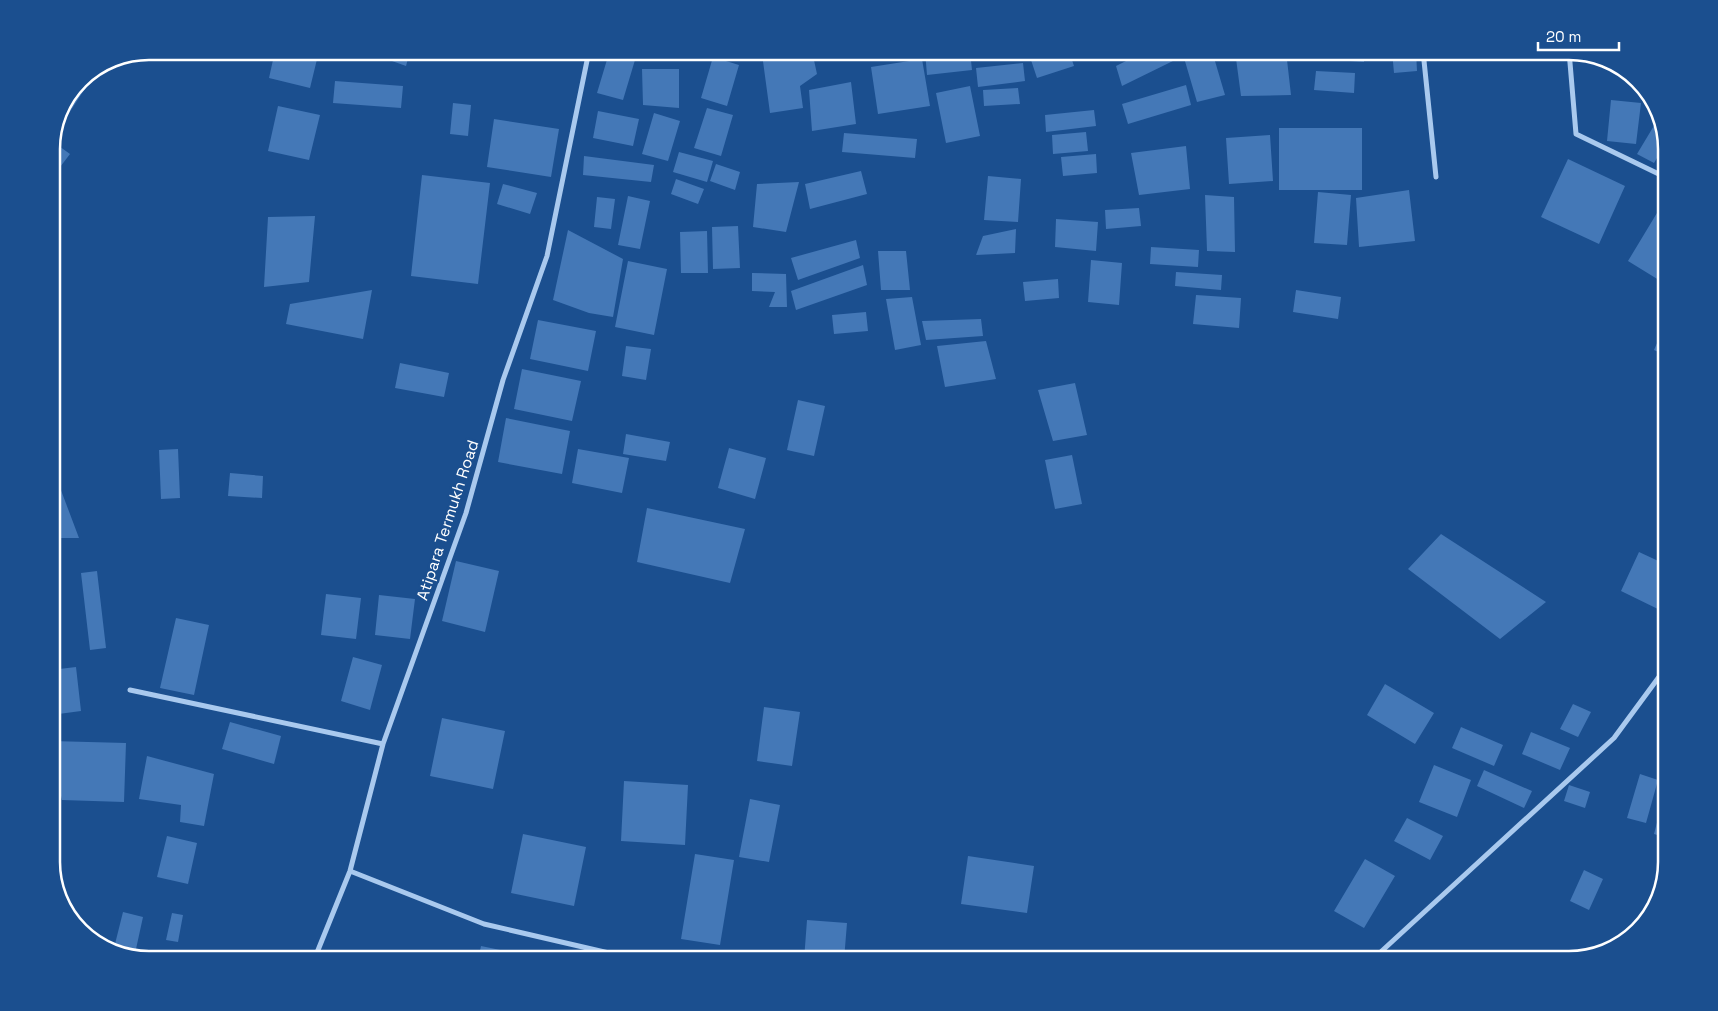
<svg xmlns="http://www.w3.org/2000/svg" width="1718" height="1011" font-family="'Space Grotesk',sans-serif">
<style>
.building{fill:#4478b7}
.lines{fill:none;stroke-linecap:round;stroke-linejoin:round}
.street{stroke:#a9c9ee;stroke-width:5}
.labels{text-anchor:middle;stroke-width:5;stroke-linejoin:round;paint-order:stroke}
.street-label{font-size:16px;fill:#fff;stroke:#1b4f8f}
.rim{fill:none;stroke:#fff;stroke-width:2.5}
</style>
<rect width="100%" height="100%" fill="#1b4f8f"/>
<path class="building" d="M275,51H319L310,88L269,78Z
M364,51H410L406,66Z
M787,51H812L817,74L800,86L803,108L770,113L762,54Z
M925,51H970L972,70L927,75Z
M1028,51H1069L1074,66L1037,78Z
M1146,51H1173L1175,60L1122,86L1116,66Z
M1182,51H1212L1225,95L1197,102Z
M1235,51H1286L1291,95L1241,96Z
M1351,51H1365L1364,62L1350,61Z
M1392,51H1416L1417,71L1394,73Z
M1526,51H1541V54Z
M609,53L635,60L623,100L597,93Z
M713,57L739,65L727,106L701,98Z
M922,59L930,106L878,114L871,67Z
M1023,63L1025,81L978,87L976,68Z
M99,67L60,127L56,125L61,106L80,80Z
M642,69H679V108L643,105Z
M1316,71L1355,73L1354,93L1314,90Z
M335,81L403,86L401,108L333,103Z
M851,82L856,124L812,131L809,90Z
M1186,85L1191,105L1128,124L1122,104Z
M970,86L980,136L946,143L936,93Z
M1018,88L1020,104L984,106L983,90Z
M1611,100L1641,103L1636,144L1607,141Z
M453,103L471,105L468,136L450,134Z
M278,106L320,115L309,160L268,151Z
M707,108L733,115L721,156L694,148Z
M1094,110L1096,126L1046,132L1045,115Z
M598,111L639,119L633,146L593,138Z
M654,113L680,121L668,161L642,154Z
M494,119L559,129L551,177L487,167Z
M1658,119L1666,143L1654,163L1637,154Z
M1279,128H1362V190H1279Z
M1086,132L1088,151L1053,154L1052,135Z
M844,133L917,139L915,158L842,152Z
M1270,135L1273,181L1229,184L1226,138Z
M52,141L70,154L51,179V143Z
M1186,146L1190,189L1139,195L1131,153Z
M679,152L713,161L707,182L673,172Z
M1096,154L1097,173L1063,176L1061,157Z
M584,156L654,165L651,182L583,175Z
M1568,159L1625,186L1599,244L1541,217Z
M716,164L740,172L735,190L710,181Z
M861,171L867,194L810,209L805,184Z
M422,175L490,183L478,284L411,276Z
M988,176L1021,179L1018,222L984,220Z
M676,179L704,189L698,204L671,194Z
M799,182L786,232L753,227L757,184Z
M503,184L537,193L530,214L497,204Z
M1409,190L1415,241L1359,247L1356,198Z
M1318,192L1351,195L1347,245L1314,243Z
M1205,195L1234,197L1235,252L1207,251Z
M628,196L650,201L640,249L618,245Z
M597,197L615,199L611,229L594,227Z
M1663,203L1667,205V285L1628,261Z
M1139,208L1141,226L1106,229L1105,210Z
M315,216L309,282L264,287L268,217Z
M1056,219L1098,222L1096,251L1055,247Z
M738,226L740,268L713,269L712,227Z
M1016,229L1015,253L976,255L983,236Z
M568,230L623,259L613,317L589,313L553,300Z
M707,231L708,273H681L680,232Z
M856,240L860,258L798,280L791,258Z
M1151,247L1199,250L1198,267L1150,264Z
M878,251H906L910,290H881Z
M1091,260L1122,263L1119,305L1088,302Z
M628,261L667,269L654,335L615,327Z
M863,265L867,285L796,310L791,291Z
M1176,272L1222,275L1221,290L1175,286Z
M752,273L786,274L787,307H769L775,292L752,291Z
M1058,279L1059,298L1025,301L1023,282Z
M372,290L363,339L286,324L290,304Z
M1296,290L1341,297L1338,319L1293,312Z
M1196,295L1241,298L1239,328L1193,324Z
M912,297L921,345L895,350L886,299Z
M866,312L868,331L834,334L832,315Z
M981,319L983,336L926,340L922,321Z
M538,320L596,331L588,371L530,359Z
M1667,320V356L1654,350Z
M986,341L996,379L945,387L937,346Z
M626,346L651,349L646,380L622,376Z
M400,363L449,373L444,397L395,388Z
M522,369L581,381L572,421L514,409Z
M1075,383L1087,435L1053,441L1038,390Z
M798,400L825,406L814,456L787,450Z
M506,418L570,431L562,474L498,462Z
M626,434L670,442L666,461L623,454Z
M729,448L766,458L755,499L718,488Z
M178,449L180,498L161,499L159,450Z
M578,449L629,458L622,493L572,483Z
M1072,455L1082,504L1055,509L1045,460Z
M51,469H53L79,538H51Z
M230,473L263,476L262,498L228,496Z
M647,508L745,529L730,583L637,562Z
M1441,534L1546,602L1500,639L1408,569Z
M1639,552L1667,565V607L1664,612L1621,591Z
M456,561L499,571L485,632L442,621Z
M97,571L106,648L90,650L81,573Z
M326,594L361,598L356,639L321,635Z
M379,595L415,599L410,639L375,635Z
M176,618L209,625L194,695L160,688Z
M353,657L382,665L370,710L341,701Z
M76,667L81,711L51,715V670Z
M1385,684L1434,713L1415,744L1367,715Z
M1573,704L1591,712L1578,737L1560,729Z
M764,707L800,712L792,766L757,761Z
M442,718L505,731L493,789L430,776Z
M230,722L281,736L274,764L222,749Z
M1461,727L1503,745L1494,766L1452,748Z
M1531,732L1570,748L1560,770L1522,754Z
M51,741L126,743L124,802L62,800L51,755Z
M147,756L214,774L204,826L180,822L181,805L139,799Z
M1434,765L1471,780L1457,817L1419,802Z
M1484,770L1532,791L1524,808L1477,786Z
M1640,774L1658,780L1646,823L1627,818Z
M624,781L688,785L685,845L621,841Z
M1569,785L1590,792L1585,808L1564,801Z
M750,799L780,805L769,862L739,857Z
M1661,807L1667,809V838L1654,834Z
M1407,818L1443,836L1430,860L1394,841Z
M523,834L586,847L574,906L511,893Z
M167,836L197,843L188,884L157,877Z
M695,854L734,860L720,945L681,939Z
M968,856L1034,866L1027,913L961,904Z
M1365,859L1395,876L1364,928L1334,911Z
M1584,870L1603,879L1589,910L1570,901Z
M123,912L143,917L136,949L115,944Z
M172,913L183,915L178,942L166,940Z
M807,920L847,923L844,960H804Z
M481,946L544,959V960H478Z"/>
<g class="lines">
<path class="street" d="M238,51L254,57
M1423,51L1436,177
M1569,51L1576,134L1667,178
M130,690L383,744
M350,871L484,924L639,960
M314,960L350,871L383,744L466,513L503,380L547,256L589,51
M1372,960L1614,738L1667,666"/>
</g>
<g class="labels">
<g class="street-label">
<text transform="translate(447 520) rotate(-72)" y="6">Atipara Termukh Road</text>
</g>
</g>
<path d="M0 0H1718V1011H0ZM149 60H1569A89 89 0 0 1 1658 149V862A89 89 0 0 1 1569 951H149A89 89 0 0 1 60 862V149A89 89 0 0 1 149 60Z" fill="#1b4f8f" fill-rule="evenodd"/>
<path class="rim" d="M149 60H1569A89 89 0 0 1 1658 149V862A89 89 0 0 1 1569 951H149A89 89 0 0 1 60 862V149A89 89 0 0 1 149 60Z"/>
<path d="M1538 42v8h81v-8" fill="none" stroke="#ffffff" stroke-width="2.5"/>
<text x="1546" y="42" font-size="15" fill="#ffffff" stroke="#1b4f8f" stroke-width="4" paint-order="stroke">20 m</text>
</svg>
